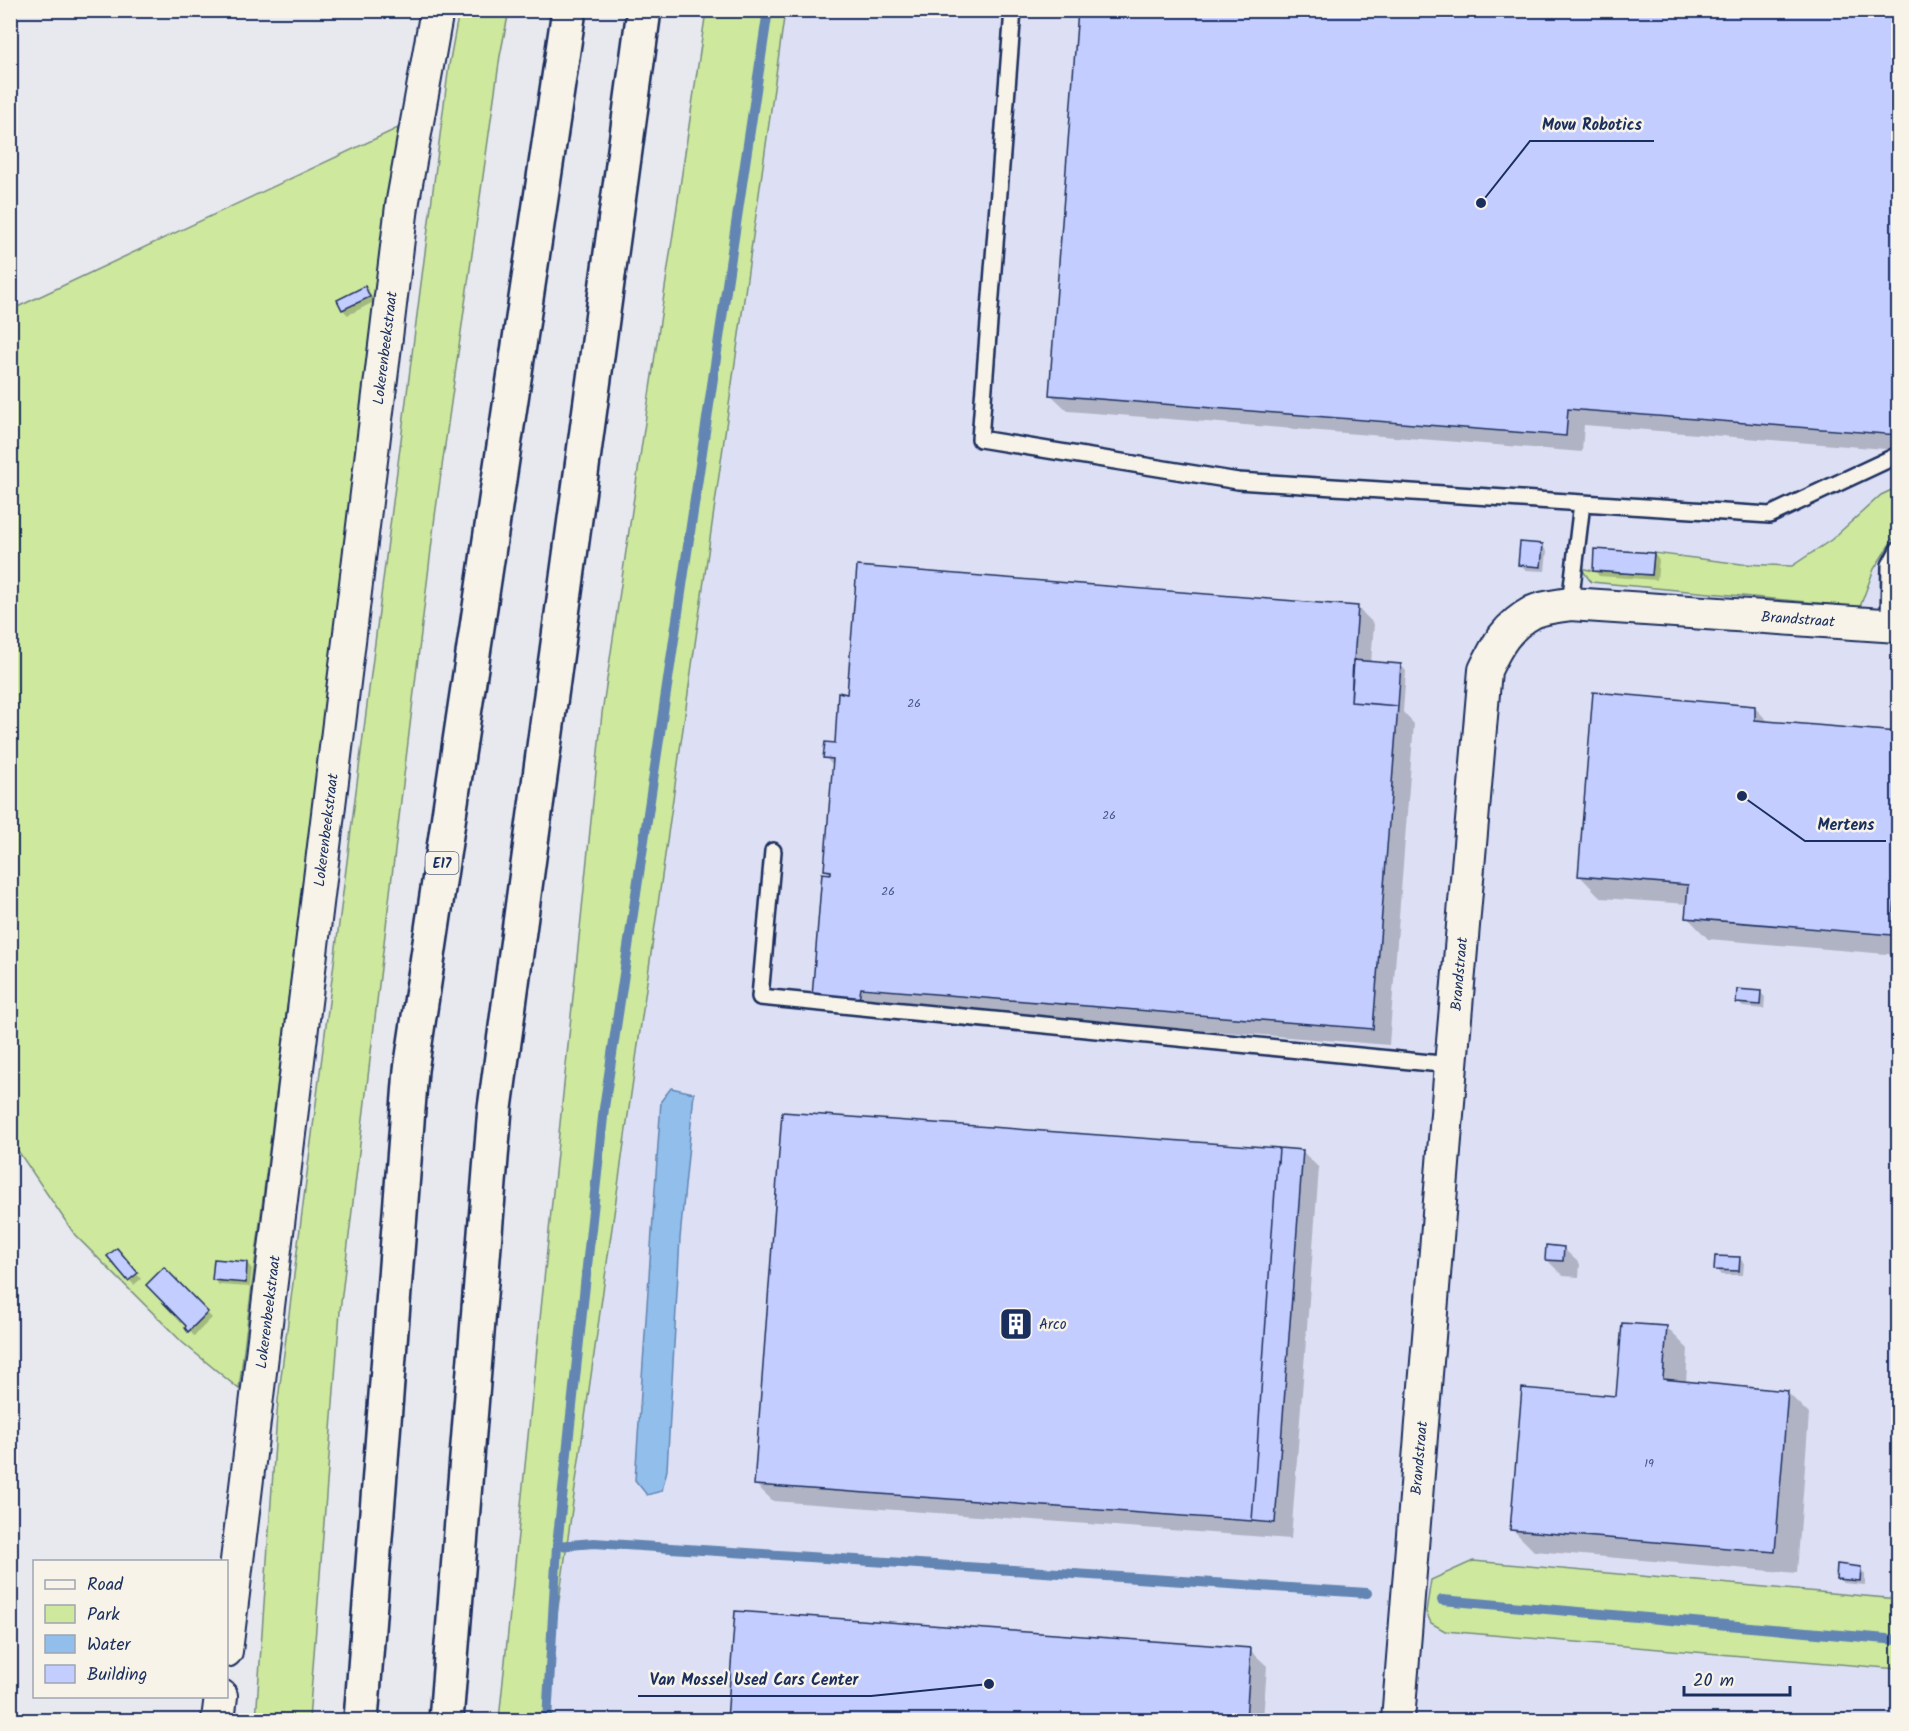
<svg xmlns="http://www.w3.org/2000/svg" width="1909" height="1731" font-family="Kalam,sans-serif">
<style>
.built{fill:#dde0f4}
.green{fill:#cee89e;stroke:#748c7e;stroke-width:1.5}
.water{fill:#92beeb;stroke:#6285b3;stroke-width:1.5}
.shadow{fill:#0003}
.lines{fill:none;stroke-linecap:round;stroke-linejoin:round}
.stream{stroke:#6285b3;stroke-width:10}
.building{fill:#c4cdff;stroke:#1b2f5e;stroke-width:1.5}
.lane-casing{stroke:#1b2f5e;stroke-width:20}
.street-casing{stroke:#1b2f5e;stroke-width:36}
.highway-casing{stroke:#1b2f5e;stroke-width:38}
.lane{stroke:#f7f3e8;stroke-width:15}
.street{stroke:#f7f3e8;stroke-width:32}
.highway{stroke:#f7f3e8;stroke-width:33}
.labels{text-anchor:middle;stroke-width:5;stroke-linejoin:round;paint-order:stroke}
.number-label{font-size:12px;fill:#455686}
.shield{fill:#f7f3e8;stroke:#5d6a87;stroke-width:1.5}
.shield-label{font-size:14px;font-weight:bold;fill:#1b2f5e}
.street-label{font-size:15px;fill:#1b2f5e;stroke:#f7f3e8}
.poi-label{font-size:15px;fill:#1b2f5e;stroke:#f7f3e8;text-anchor:start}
.leader{fill:none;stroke:#1b2f5e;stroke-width:2}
.callout-dot{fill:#1b2f5e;stroke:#f7f3e8;stroke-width:2}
.callout-label{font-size:16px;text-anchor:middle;font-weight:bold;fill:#1b2f5e;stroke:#f7f3e8;stroke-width:5;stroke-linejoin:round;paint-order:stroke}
</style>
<rect width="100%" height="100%" fill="#e8e8ef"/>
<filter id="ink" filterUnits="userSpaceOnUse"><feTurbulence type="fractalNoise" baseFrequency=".0167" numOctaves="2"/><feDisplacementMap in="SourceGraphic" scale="12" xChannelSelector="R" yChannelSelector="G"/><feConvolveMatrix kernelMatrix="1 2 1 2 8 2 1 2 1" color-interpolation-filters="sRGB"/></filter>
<g filter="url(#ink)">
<path class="built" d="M785,11H1898V1720H545L546,1692Z"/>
<path class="green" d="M459,11H509L500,56L435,516L340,1311L309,1720H256L278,1400L449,65Z
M706,11H785L546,1692L545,1720H499L602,713Z
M398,128L239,1389L183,1343L75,1235L16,1148L11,1136V310Z
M1898,487V531L1874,569L1860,607L1591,582L1581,568L1593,571L1652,575L1654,553L1742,564L1792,566L1831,540L1881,495Z
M1473,1561L1898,1599V1669L1445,1631L1431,1623L1426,1612L1431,1580Z"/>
<path class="water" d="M671,1088L694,1093L680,1238L667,1470L662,1491L647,1495L635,1480L661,1101Z"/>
<path class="shadow" d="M1080,10H1898V450L1584,425L1582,452L1068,411L1051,395Z
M365,288L370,293L374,302L348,315L343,310L339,300Z
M1542,546L1547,551L1545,571L1525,570L1519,564Z
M1654,554L1659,560L1657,580L1599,576L1594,570Z
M1357,607L1374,624L1371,663L1401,665L1406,671L1403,712L1414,724L1389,1045L877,1004L876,1016L830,1013L814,996L832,876L826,870L834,767L825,757L836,744L849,695Z
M1755,708L1769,722L1898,733V955L1708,939L1687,917L1688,904L1601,898L1580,876Z
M1760,992L1765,997L1764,1009L1743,1007L1738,1002Z
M1302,1151L1319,1168L1291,1539L773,1501L756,1485Z
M1563,1248L1580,1264L1579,1277L1563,1276L1546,1259Z
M122,1254L141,1279L134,1285L129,1280Z
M1739,1258L1744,1263L1743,1275H1721L1716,1269Z
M247,1263L252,1269L250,1287L219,1285L214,1280Z
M164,1269L212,1318L194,1336L187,1328Z
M1666,1327L1688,1349L1686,1383L1787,1392L1809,1414L1797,1573L1534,1551L1512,1529L1618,1398Z
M1860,1569L1865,1574V1585L1843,1583L1838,1578Z
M736,1613L1250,1650L1267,1666L1263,1720H728Z"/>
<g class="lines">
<path class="stream" d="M768,10L604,1108L557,1546L594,1543L1367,1593
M1442,1600L1898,1640
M547,1720L557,1546"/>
</g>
<path class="building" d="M1078,10H1898V435L1568,409L1566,436L1049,395Z
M365,286L370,297L342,310L337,300Z
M1520,542L1543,544L1541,567L1518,565Z
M1594,549L1654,553L1652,575L1593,571Z
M857,566L1358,606L1351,702L1398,706L1373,1029L861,988L859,1000L812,997L822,873L831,874V871L824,870L833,759L823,758L825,742L835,743L838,692L847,694Z
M1353,660L1401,664L1398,706L1351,702Z
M1593,692L1755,706V720L1898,732V859L1892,935L1685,918L1688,885L1578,876Z
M1737,989L1761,991L1760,1005L1736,1003Z
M782,1112L1279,1148L1278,1162L1277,1161L1252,1521L754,1485Z
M1279,1148L1303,1150L1275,1523L1252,1521L1277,1161L1278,1162Z
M1546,1245L1564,1247L1563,1261L1545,1260Z
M117,1248L138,1273L128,1281L107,1256Z
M1715,1256L1740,1257L1739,1271L1714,1270Z
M214,1259L247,1262L246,1283L212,1280Z
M164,1267L208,1312L188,1332L185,1328L186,1326L146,1285Z
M1622,1323L1667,1326L1663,1379L1788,1391L1775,1552L1510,1530L1522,1388L1616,1396Z
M1837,1564L1861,1567L1860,1581L1836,1579Z
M735,1611L1251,1648L1246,1720H727Z"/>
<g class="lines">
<g class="lane-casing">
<path id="lane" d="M1013,10L980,439L1238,481L1770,515L1898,455
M1570,604L1582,503
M1889,625L1890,565L1898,550
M773,851L760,997L1451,1065"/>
</g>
<g class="street-casing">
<path id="street" d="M226,1651L402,206L437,10
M218,1720L221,1696
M1398,1720L1451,1065L1485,670C1497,645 1507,626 1533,612C1544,607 1559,606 1570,604L1898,626"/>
</g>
<g class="highway-casing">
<path id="highway" d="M361,1720L411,1070L569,10
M446,1720L495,1108L644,10"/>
</g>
<use href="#lane" class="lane"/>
<use href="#street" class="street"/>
<use href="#highway" class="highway"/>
</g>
</g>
<defs>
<g id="building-square" transform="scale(1.725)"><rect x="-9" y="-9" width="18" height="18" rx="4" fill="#1b2f5e" stroke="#f7f3e8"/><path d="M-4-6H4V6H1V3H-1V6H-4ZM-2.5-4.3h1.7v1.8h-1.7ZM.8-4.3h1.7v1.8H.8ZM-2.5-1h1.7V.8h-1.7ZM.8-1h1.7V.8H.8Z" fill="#fff"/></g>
</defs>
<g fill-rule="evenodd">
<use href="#building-square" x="1016" y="1324"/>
</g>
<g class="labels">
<g class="number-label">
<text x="914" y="707">26</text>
<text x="1109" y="819">26</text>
<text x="888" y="895">26</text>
<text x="1649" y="1467">19</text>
</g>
<rect class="shield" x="425.5" y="852" width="33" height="22" rx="4.5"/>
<g class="shield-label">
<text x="442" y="868">E17</text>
</g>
<g class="street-label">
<text transform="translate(385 348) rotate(-83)" y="5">Lokerenbeekstraat</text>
<text transform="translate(1798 619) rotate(4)" y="5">Brandstraat</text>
<text transform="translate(326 830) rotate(-83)" y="5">Lokerenbeekstraat</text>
<text transform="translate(1459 974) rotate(-85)" y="5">Brandstraat</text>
<text transform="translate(268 1312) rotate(-83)" y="5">Lokerenbeekstraat</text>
<text transform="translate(1419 1458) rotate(-85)" y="5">Brandstraat</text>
</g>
<g class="poi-label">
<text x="1039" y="1329">Arco</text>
</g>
</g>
<path class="leader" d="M1481 203L1530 141H1654M1742 796L1805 841H1886M989 1684L871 1696H638"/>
<g class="callout-dot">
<circle cx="1481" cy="203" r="6"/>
<circle cx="1742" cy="796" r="6"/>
<circle cx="989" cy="1684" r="6"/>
</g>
<g class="callout-label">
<text x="1592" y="130">Movu Robotics</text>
<text x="1846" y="830">Mertens</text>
<text x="754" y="1685">Van Mossel Used Cars Center</text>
</g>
<rect width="1909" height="1731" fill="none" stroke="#f7f3e8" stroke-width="36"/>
<rect x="18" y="18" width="1873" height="1695" fill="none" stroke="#1b2f5e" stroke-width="2" filter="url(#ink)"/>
<rect x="33" y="1560" width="195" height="138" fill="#f7f3e8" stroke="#9fa5b1" stroke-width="1.5"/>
<rect x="45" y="1580" width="30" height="9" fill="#f7f3e8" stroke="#9fa5b1" stroke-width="1.5"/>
<text x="87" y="1590" font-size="18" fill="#1b2f5e">Road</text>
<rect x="45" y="1605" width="30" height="18" fill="#cee89e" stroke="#9fa5b1" stroke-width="1.5"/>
<text x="87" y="1620" font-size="18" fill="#1b2f5e">Park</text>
<rect x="45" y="1635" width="30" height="18" fill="#92beeb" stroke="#9fa5b1" stroke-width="1.5"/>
<text x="87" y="1650" font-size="18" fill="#1b2f5e">Water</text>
<rect x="45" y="1665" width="30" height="18" fill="#c4cdff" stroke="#9fa5b1" stroke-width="1.5"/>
<text x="87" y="1680" font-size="18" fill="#1b2f5e">Building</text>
<path d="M1684 1686v9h106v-9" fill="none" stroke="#1b2f5e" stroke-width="3"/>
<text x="1693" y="1686" font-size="18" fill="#1b2f5e" stroke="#f7f3e8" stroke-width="4.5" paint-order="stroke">20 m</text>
</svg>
